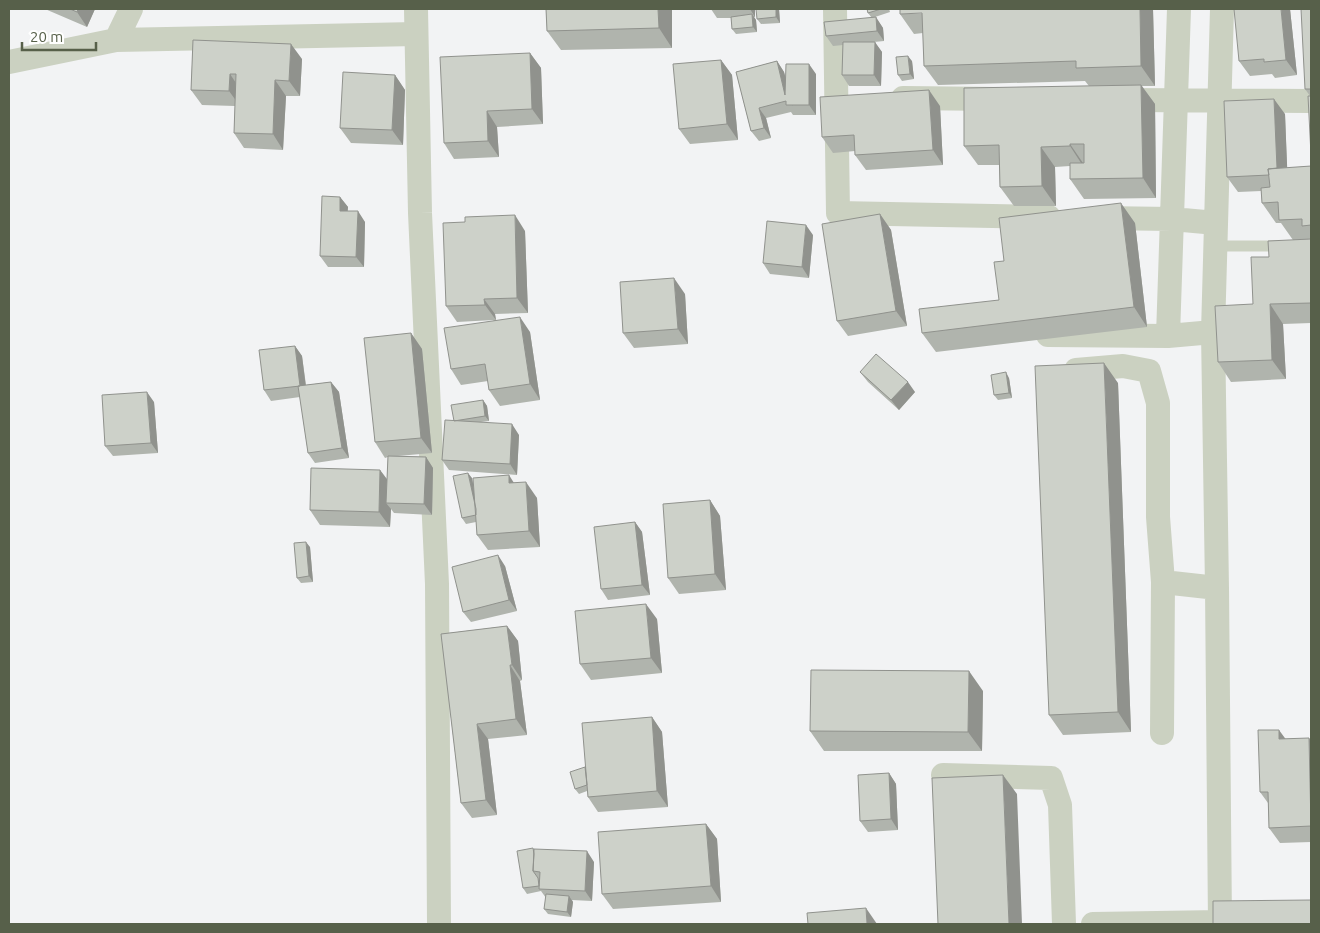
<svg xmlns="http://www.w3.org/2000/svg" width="1320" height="933" font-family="Ubuntu,sans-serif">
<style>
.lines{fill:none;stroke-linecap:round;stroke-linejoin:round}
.lane{stroke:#cbd1c1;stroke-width:11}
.street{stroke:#cbd1c1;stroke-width:24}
.wall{fill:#b0b4ad}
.shaded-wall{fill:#90928d}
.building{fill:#cdd1c9;stroke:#90928d}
</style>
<rect width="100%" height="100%" fill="#f2f3f4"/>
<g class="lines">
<path class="lane" d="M1216,246H1311"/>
<path class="street" d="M416,9L420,213L437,584L439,924
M835,9L838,213L1049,217
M116,40L131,9
M9,62L116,40L416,34
M903,98L997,99
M1120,100L1311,101
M1100,218L1172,219L1216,223
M1048,335L1168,336L1213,332
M1168,336L1179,9
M1076,370L1123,366L1149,371L1158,403V517L1163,582L1217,588
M1162,733L1163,582
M943,775L1051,778L1060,805L1064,924
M1093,924L1220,922
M1220,924L1217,588L1213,332L1222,9"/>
</g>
<path class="wall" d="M45,9H95L87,27Z
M546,9H672V48L561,50L547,31Z
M711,9H755V17H754L756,20L757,32L736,34L732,29L731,18H717Z
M779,9L780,23L761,24L757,19Z
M867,9H889L890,12L875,17L883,28L884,41L874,42L882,52L881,86H849L842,75L843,45L833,46L826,36L872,18L868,13Z
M1153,9L1155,86H1142L1155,104L1156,198L1084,199L1070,179V166L1055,167L1056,206H1014L1000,187L999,165H978L964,146L1089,86L1085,81L938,85L924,66L923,33L914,34L900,14Z
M1290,9L1297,75L1275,78L1272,74L1250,76L1239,61Z
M1311,9V155L1310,96L1305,89Z
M193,40L302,59L300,96H286L283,150L244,148L234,133L235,106L202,105L191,90Z
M530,53L541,68L543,124L497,127L499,157L454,159L444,143Z
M721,60L732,75L738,140L690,144L679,129Z
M777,61L784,72L786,79L816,74V115H793L791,112L766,118L771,138L759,141L751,131L736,72Z
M912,61L914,79L902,81L898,75Z
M395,75L405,90L403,145L351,143L340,128Z
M940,106L943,165L866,170L855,155V151L833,153L822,137Z
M1285,114L1287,168L1311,166V323L1283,324L1286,379L1231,382L1218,362L1253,304L1269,257L1293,240L1281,223H1276L1262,203L1261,191L1238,192L1227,177Z
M340,197L348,207L347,211L365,222L364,267H328L320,256Z
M880,214L891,230L907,326L848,336L837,321Z
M1135,223L1147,327L936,352L922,333L999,300L1004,261Z
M525,231L528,313L495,314L496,320L530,332L540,400L500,406L489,390L488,381L461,385L451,369L494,320L457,322L446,306Z
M813,235L809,278L770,274L763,263Z
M685,294L688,344L634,348L623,333Z
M411,333L422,349L432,453L398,456L426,457L433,468L432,515L394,513L391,509L390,527L320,525L310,510L380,470L387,479L388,457L385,458L375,442Z
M295,346L302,356L306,385L331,382L339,392L349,458L315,463L308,453L300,397L271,401L264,390Z
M860,372L915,392L899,410L868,382Z
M1009,378L1012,398L998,400L994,395Z
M1118,383L1131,732L1063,735L1049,715Z
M483,400L487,406L489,421L481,422L519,435L517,475L449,470L442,460L454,421Z
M154,402L158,453L113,456L105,446Z
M472,478L474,490L514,483L537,498L540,547L488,550L477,535L476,522L466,524L462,518Z
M710,500L720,516L726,590L679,594L668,578Z
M635,522L642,532L650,595L608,600L601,589Z
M310,547L313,582L301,583L297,578Z
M505,566L517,611L471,622L463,612Z
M657,619L662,673L591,680L580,664Z
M507,626L518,641L522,680L520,681L527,735L488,739L497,815L472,818L461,803L441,634Z
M983,691L982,751H824L810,731Z
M652,717L662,732L668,807L598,812L588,797L587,791L579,794L575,789L585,767Z
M1285,739L1311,741V842L1280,843L1269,828L1268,803L1260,792Z
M889,773L896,784L898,830L868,832L860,821Z
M706,824L717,839L721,902L613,909L602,894Z
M533,848L534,850L594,862L592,901L572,900L573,902L571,917L548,914L544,909L546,898L541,891L527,894L523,888Z"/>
<path class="shaded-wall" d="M78,9H95L87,27L77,12Z
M658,9H672V48L659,28Z
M750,9H755V17Z
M776,9H779L780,23L776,17Z
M1140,9H1153L1155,86L1141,66Z
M1281,9H1290L1297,75L1286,60Z
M752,14L756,20L757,32L753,27Z
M876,17L883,28L884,41L877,31Z
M875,42L882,52L881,86L874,75Z
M291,44L302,59L300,96L289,81Z
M530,53L541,68L543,124L532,109Z
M908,56L912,61L914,79L910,74Z
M721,60L732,75L738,140L727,124Z
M777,61L784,72L793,106L785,95Z
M809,64L816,74V115L809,105Z
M230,74L240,89V106L229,91Z
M395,75L405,90L403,145L392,130Z
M275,80L286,96L283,150L273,134Z
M1141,85L1155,104L1156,198L1143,178Z
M929,90L940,106L943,165L933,150Z
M1274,99L1285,114L1288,188L1277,173Z
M759,108L766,118L771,138L764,128Z
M487,111L497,127L499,157L488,141Z
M1070,144L1083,163V166L1070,146Z
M1041,147L1055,167L1056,206L1042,186Z
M340,197L348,207L347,222L340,211Z
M1121,203L1135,223L1147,327L1134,307Z
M358,211L365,222L364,267L356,257Z
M880,214L891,230L907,326L896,311Z
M515,215L525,231L528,313L517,298Z
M806,225L813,235L809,278L802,267Z
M674,278L685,294L688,344L678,329Z
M484,299L495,314L496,320L485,305Z
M1270,304L1283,324L1286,379L1272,360Z
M520,317L530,332L540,400L530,384Z
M411,333L422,349L432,453L421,438Z
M295,346L302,356L307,396L300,386Z
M1104,363L1118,383L1131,732L1118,712Z
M1006,372L1009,378L1012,398L1009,393Z
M331,382L339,392L349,458L342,448Z
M908,382L915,392L899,410L891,400Z
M147,392L154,402L158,453L151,443Z
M483,400L487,406L489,421L485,416Z
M512,424L519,435L517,475L510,464Z
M426,457L433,468L432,515L424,504Z
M380,470L391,485L386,503L391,509L390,527L379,512Z
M468,473L472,478L480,521L477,515Z
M509,475L519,491L509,483Z
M526,482L537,498L540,547L529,531Z
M710,500L720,516L726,590L715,574Z
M635,522L642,532L650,595L642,585Z
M306,542L310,547L313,582L309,576Z
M498,555L505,566L517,611L509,600Z
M646,604L657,619L662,673L651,658Z
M507,626L518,641L522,680L512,665Z
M510,665L520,681L527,735L516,719Z
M969,671L983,691L982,751L968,732Z
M652,717L662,732L668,807L657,791Z
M477,724L488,739L497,815L486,800Z
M1279,730L1290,745L1279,739Z
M1309,738L1311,741V811Z
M889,773L896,784L898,830L891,819Z
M1003,775L1017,794L1022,924H1009Z
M706,824L717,839L721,902L711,886Z
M587,851L594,862L592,901L585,891Z
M569,896L573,902L571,917L567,912Z
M866,908L877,924H867Z"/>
<path class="building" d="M70,9H78L77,12Z
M546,9H658L659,28L547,31Z
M756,9H776V17L757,19Z
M867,9H881L868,13Z
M900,9H1140L1141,66L1076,68V61L924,66L922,13L900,14Z
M1234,9H1281L1286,60L1264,62V59L1239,61Z
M1301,9H1311V89H1305Z
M752,14L753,27L732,29L731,17Z
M876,17L877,31L826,36L824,22Z
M193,40L291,44L289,81L275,80L273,134L234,133L236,74H230L229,91L191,90Z
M843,42H875L874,75H842Z
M530,53L532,109L487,111L488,141L444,143L440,57Z
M908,56L910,74L898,75L896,57Z
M721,60L727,124L679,129L673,64Z
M777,61L785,95L786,64H809V105H786V101L759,108L764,128L751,131L736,72Z
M343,72L395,75L392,130L340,128Z
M1141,85L1143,178L1070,179V163H1084V144H1070V146L1041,147L1042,186L1000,187L999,145L964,146V88Z
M929,90L933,150L855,155L854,135L822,137L820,97Z
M1308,96H1311V155Z
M1274,99L1277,168L1268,169L1269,175L1227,177L1224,101Z
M1311,166V225L1302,226V219L1279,220L1278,202L1262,203L1261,188L1270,187L1268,169Z
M322,196L340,197V211H358L356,257L320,256Z
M1121,203L1134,307L922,333L919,309L999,300L994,262L1004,261L999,218Z
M880,214L896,311L837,321L822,224Z
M515,215L517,298L484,299L485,305L446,306L443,223L465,222V217Z
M767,221L806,225L802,267L763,263Z
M1311,239V303L1270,304L1272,360L1218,362L1215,306L1253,304L1251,257H1269L1268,241Z
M674,278L678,329L623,333L620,282Z
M520,317L530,384L489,390L485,364L451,369L444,328Z
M411,333L421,438L375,442L364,338Z
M295,346L300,386L264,390L259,350Z
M876,354L908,382L891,400L860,372Z
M1104,363L1118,712L1049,715L1035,366Z
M1006,372L1009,393L994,395L991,375Z
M331,382L342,448L308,453L298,386Z
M147,392L151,443L105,446L102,395Z
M483,400L485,416L454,421L451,405Z
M445,420L512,424L510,464L442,460Z
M388,456L426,457L424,504L386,503Z
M311,468L380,470L379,512L310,510Z
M468,473L476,509V515L462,518L453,476Z
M509,475V483L526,482L529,531L477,535L473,478Z
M710,500L715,574L668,578L663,504Z
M635,522L642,585L601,589L594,527Z
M306,542L309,576L297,578L294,543Z
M498,555L509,600L463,612L452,567Z
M646,604L651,658L580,664L575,611Z
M507,626L512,665H510L516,719L477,724L486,800L461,803L441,634Z
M811,670L969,671L968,732L810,731Z
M652,717L657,791L588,797L582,723Z
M1258,730H1279V739L1309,738L1311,826L1269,828L1268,792H1260Z
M585,767L587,785L575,789L570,772Z
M889,773L891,819L860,821L858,775Z
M1003,775L1009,924H938L932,778Z
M706,824L711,886L602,894L598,832Z
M533,848L534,854L533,871L538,878L539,886L523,888L517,851Z
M534,849L587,851L585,891L539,889L540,872L533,871Z
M546,894L569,896L567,912L544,909Z
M1311,900V924H1213V901Z
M866,908L867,924H808L807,913Z"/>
<rect width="1320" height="933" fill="none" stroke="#57604a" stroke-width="20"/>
<path d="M22 42v8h74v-8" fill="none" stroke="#57604a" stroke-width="2.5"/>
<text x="30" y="42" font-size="15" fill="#57604a" stroke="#ffffff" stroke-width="4" paint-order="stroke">20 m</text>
</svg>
